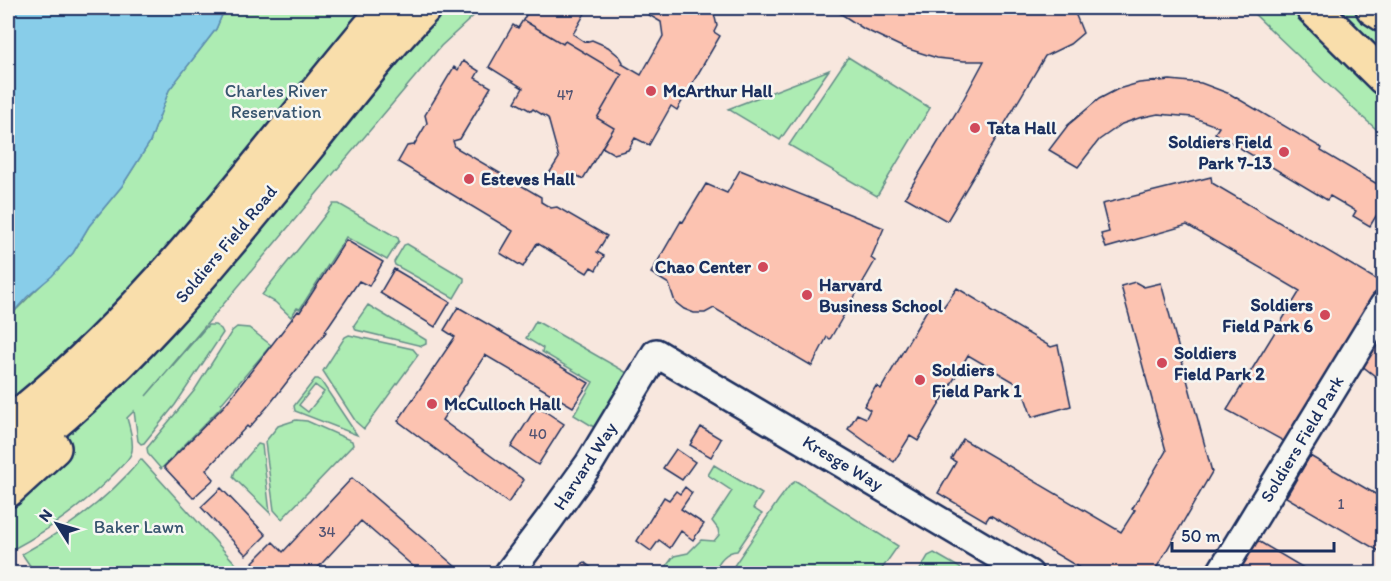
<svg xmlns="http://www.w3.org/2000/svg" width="1391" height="581" font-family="Itim,sans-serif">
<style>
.built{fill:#f8e7de}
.green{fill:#adecb3;stroke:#648e88;stroke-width:1.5;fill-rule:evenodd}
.water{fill:#88cde9;stroke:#5c8eb1;stroke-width:1.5}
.building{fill:#fcc3b1;stroke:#1b2f5e;stroke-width:1.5}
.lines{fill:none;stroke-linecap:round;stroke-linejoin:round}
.minor-casing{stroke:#1b2f5e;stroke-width:32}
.highway-casing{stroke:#1b2f5e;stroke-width:38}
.minor{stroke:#f6f6f2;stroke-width:27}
.highway{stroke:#f9deab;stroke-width:33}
.poi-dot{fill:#d1495b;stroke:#f6f6f2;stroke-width:2}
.labels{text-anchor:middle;stroke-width:5;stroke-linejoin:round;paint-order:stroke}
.number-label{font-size:15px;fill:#535473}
.park-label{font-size:18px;fill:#38556f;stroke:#f6f6f2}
.poi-label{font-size:18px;font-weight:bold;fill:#1b2f5e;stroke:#f6f6f2;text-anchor:start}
.street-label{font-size:18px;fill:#1b2f5e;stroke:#f6f6f2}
</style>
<rect width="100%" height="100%" fill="#f6f6f2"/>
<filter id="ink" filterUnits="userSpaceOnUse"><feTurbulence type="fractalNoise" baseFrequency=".0167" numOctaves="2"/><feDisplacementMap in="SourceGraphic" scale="12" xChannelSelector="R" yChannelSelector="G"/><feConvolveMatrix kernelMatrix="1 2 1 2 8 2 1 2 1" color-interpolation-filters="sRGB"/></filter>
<g filter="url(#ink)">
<path class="built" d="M482,8H1248L1359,114L1383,135V573L8,574V523L441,46Z"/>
<path class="green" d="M225,8H482L441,46L146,396L208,325H215L221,329L223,333L175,405L144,443L141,444L138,441L134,411L127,418C130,428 135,445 131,454C128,461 120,467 116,472C84,505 48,531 8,552V318L73,253L89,226L122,186L150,142L169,90L216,29Z
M1248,8H1383V135L1359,114Z
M848,57L930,108L877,196L789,145Z
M829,70L780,140L728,109Z
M333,204H339L398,238L399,241L387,260L346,237L300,309L297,308L291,317L275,302L262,295C285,263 311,236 333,204Z
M407,244L464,278V281L454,298L395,265L394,262L404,245Z
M368,305L426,340V344L422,346L356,330L354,325Z
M536,321L629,374L597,429L574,415L593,382L542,352L543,348L526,338Z
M237,327L249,328L271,345L221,404L222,406L161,469L148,454L147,448L194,391L232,331Z
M349,335L413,349L418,355L364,429L356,422L323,371L345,337Z
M315,379H318L321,381L357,435L295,411L294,406ZM315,385L324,392L308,412L299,405Z
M296,420L307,421L352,441L353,445L282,519L274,510L265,442L278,426Z
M258,444L262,445L270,513L233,477L235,471Z
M141,459L244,573H35L22,554C66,530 109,498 141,459Z
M714,465L762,494L753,508L762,514L737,551C724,552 718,562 714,573H661L674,556L688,553L701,540L714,541L719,535L718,529L712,521L732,491L708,475Z
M796,481L898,546L879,573H729L778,501L790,485Z
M934,553L969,573H918L928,556Z"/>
<path class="water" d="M8,8H225L216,29L169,90L150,142L122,186L89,226L73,253L52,276L27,297L8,318Z"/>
<path class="building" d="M530,8H588L573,34L585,42L592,40L608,47L620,57L623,62L622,64L641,75L663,36L661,22L637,8H710L713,9L717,26L714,32L720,36L677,110L671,106L649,145L635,138L628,150L614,154L602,147L614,128L597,118L622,75L565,41L563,44L523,20Z
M832,8H951L975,11H1010L1026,8H1073L1083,33L1070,44L1045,56L947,221L905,197L957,111L984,61H964L937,58L902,47L864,29Z
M523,20L563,44L565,41L622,75L597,118L614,128L583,179L574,174L568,183L550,172L559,158L548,118L533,109L531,111L515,102L523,88L489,67L513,25L518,28Z
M463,61L479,71L475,78L491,87L460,139L453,141L455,147L541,197V202L551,208L557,207L607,236L597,252L604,256L596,270L591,267L587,273L537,243L523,267L500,253L513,231L398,162L407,146L414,145L427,123L425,115L454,67L458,70Z
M1170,80L1201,83L1230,94L1322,148L1321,151L1384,188V203L1370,226L1353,216L1356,211L1330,196L1327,200L1215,133L1219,127L1192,117L1158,114L1139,118L1122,124L1099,140L1078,167L1049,150L1068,125L1099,99L1118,89L1139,83Z
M740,170L884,228L871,258L875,261L830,339L827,337L812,366L714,308L705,313H694L684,309L675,302L669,284L651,273L681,221L683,222L706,184L727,193Z
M1211,177L1212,183L1384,284L1289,444L1227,410L1300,291L1187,225L1106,248L1101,234L1109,232L1102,204Z
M346,240L383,262L369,286L359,281L325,331L326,332L269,405L249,428L247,426L206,470L214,479L193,498L164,467L224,406L298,311L300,312Z
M394,269L450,302L435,327L380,293Z
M1135,282L1144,287L1161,283L1212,472L1153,574H1090L990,515L986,521L938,493L956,462L951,459L963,439L1121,532L1135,510L1132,509L1166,451L1121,286Z
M957,288L987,306L990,311L1051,347L1058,345L1071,406L1032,417L1021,386L968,355L918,441L910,436L894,462L848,429L857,414L866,418L870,410L864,406L876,386L881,389L931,303L942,309Z
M458,307L589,383L573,407L485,355L442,420L524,480L508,503L398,421L455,337L444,330Z
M1384,328V383L1361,365Z
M537,406L564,424L538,465L511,447Z
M701,427L721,439L711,457L690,445Z
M676,449L695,462L682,480L663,468Z
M1310,456L1384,499V554L1286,497Z
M352,478L456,567L450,574H422L361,521L312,574H264L253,562L273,542L283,552Z
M685,487L692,493L681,509L704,524L693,540L681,531L670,548L659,540L651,551L637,541L664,497L669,500L676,491L680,494Z
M221,488L266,535L246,555L201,507Z
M1253,538L1314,574H1231Z
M584,562L599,574H574Z"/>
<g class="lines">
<g class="minor-casing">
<path id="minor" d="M508,574L548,521L589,464L656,353L1029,574
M1220,574L1384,305"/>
</g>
<g class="highway-casing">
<path id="highway" d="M1313,8L1384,78
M1373,8L1384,15
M8,424C157,309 265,150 386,8
M8,460C129,371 222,251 316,136C351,92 385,48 424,8
M8,490L54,448"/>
</g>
<use href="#minor" class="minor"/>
<use href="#highway" class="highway"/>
</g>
</g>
<g class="poi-dot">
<circle cx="651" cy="91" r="6"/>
<circle cx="975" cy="128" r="6"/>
<circle cx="1284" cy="152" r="6"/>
<circle cx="469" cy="179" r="6"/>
<circle cx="763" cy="267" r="6"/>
<circle cx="807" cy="295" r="6"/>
<circle cx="1325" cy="315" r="6"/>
<circle cx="1162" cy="363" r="6"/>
<circle cx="920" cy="380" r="6"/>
<circle cx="432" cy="404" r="6"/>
</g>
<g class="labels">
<g class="number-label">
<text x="565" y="100">47</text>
<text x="538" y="439">40</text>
<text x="1341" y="509">1</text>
<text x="327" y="537">34</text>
</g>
<g class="park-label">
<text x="276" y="97">Charles River<tspan x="276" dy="21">Reservation</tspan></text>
<text x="139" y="533">Baker Lawn</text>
</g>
<g class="poi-label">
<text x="663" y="97">McArthur Hall</text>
<text x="987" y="134">Tata Hall</text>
<text x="1272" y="148" text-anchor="end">Soldiers Field<tspan x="1272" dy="21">Park 7-13</tspan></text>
<text x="481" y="185">Esteves Hall</text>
<text x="751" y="273" text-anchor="end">Chao Center</text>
<text x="819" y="291">Harvard<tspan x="819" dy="21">Business School</tspan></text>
<text x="1313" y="311" text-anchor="end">Soldiers<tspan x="1313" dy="21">Field Park 6</tspan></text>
<text x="1174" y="359">Soldiers<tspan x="1174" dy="21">Field Park 2</tspan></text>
<text x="932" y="376">Soldiers<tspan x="932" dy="21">Field Park 1</tspan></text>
<text x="444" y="410">McCulloch Hall</text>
</g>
<g class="street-label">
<text transform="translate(226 244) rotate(-50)" y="6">Soldiers Field Road</text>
<text transform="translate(1302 439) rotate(-59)" y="6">Soldiers Field Park</text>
<text transform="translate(843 463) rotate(31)" y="6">Kresge Way</text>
<text transform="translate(585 466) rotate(-57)" y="6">Harvard Way</text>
</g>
</g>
<rect width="1391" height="581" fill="none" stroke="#f6f6f2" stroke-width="30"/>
<rect x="15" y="15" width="1361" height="551" fill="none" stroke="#1b2f5e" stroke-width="2" filter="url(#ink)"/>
<g transform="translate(57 524) rotate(307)" stroke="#f6f6f2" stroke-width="4.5" paint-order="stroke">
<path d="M0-4.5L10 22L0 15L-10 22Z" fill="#1b2f5e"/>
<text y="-9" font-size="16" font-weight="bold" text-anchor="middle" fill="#1b2f5e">N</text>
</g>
<path d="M1172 542v9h162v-9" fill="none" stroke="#1b2f5e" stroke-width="3"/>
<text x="1181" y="542" font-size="18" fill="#1b2f5e" stroke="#f6f6f2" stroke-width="4.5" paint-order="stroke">50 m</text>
</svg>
